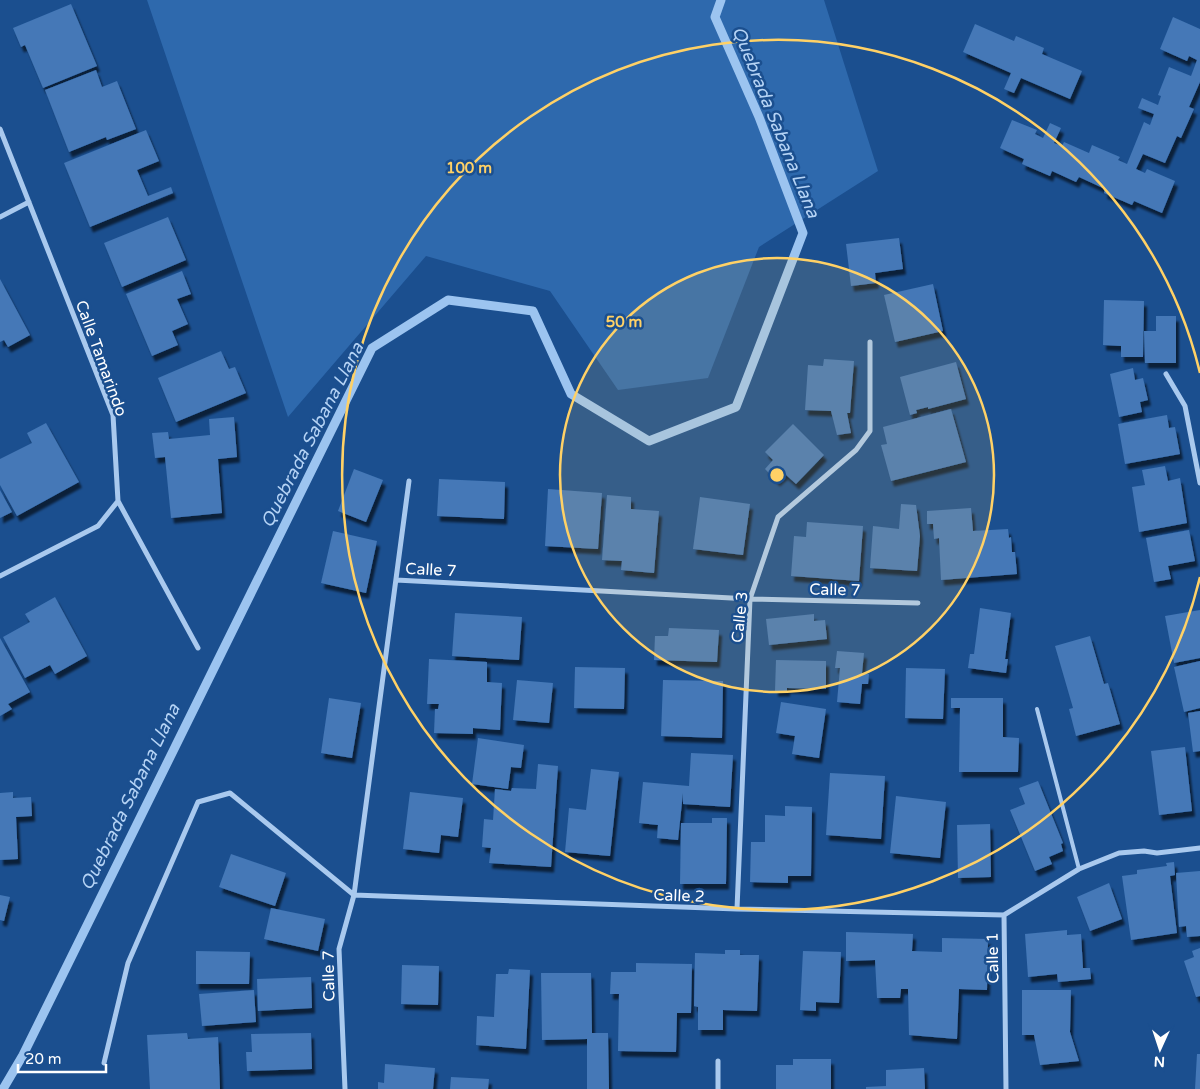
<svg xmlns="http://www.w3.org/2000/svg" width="1200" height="1089" font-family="'Varela Round',sans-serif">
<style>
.green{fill:#2e69ad}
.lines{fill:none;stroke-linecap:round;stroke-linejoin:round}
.stream{stroke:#9cc4f0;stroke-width:9}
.building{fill:#4478b7;filter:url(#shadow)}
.service{stroke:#a9c9ee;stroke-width:4}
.minor{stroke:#a9c9ee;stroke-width:5}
.ring{fill:none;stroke:#ffd166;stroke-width:2.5}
.labels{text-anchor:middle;stroke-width:5;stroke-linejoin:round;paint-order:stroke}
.street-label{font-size:16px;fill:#fff;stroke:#1b4f8f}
.water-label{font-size:18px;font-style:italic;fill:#b5d3f5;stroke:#1b4f8f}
.centre{fill:#ffd166;stroke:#1b4f8f;stroke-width:2.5}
.ring-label{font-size:15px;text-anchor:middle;font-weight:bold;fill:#ffd166;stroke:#1b4f8f;stroke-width:5;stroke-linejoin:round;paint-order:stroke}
</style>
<defs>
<filter id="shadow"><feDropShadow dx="3" dy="5.5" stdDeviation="1" flood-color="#0009"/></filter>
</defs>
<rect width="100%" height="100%" fill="#1b4f8f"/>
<path class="green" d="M147,0H824L878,171L759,247L708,378L618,390L550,291L426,256L288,417Z"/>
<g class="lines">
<path class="stream" d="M3,1089L23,1055L372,348L448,300L533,311L571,394L649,441L736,407L803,233L759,117L715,17L721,0"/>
</g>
<path class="building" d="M71,4L97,66L43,88L25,45L21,47L13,28Z
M1173,17L1200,29V82L1189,107L1194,109L1181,138L1177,136L1165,163L1143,154L1136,169L1145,173L1147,169L1175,181L1162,213L1134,201L1132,205L1104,193L1105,189L1079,177L1076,182L1052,171L1050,176L1022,164L1024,159L1000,148L1012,120L1037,130L1035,134L1043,138L1050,123L1061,128L1054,143L1062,146L1064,142L1089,153L1092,145L1120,157L1118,160L1127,164L1144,122L1150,125L1154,114L1138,108L1142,98L1158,105L1161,96L1158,95L1169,67L1191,76L1197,60L1189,56L1187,61L1160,49Z
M975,24L1014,41L1016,36L1044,48L1042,54L1082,71L1070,99L1021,78L1014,93L1004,89L1011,73L963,52Z
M96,70L102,87L117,81L136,129L107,140L106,137L69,152L45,90Z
M146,130L159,161L137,170L148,196L171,187L173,193L90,227L64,163Z
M168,217L186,260L122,287L104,243Z
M899,238L903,269L875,273L876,283L851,286L846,244Z
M182,271L191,294L177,299L188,324L172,331L178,345L152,356L126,294Z
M0,279L30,335L8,347L4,340L0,342Z
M933,284L943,331L895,342L884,295Z
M1104,300L1144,301L1143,357H1121V346L1103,345Z
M1156,316H1176V363H1145L1144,331H1156Z
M221,351L229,369L235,367L246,393L176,422L158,378Z
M824,359L854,361L850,413H847L851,433L837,435L831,411L805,410L808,365L823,366Z
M956,362L966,399L928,409V407L916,410L917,413L910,415L900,377Z
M1133,368L1135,380L1143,378L1148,400L1140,402L1142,412L1119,417L1110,374Z
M951,409L966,462L891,481L881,445L887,444L883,427Z
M1167,415L1169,428L1175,427L1180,454L1125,464L1118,424Z
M234,417L237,457L218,459L222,513L171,518L165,457L155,458L152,433L168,432L169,439L210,435L209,419Z
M46,423L79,482L17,516L0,485V459L32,443L27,433Z
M793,424L824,455L796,484L785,474L777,481L765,469L773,460L765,452Z
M1165,466L1168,481L1180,478L1187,523L1139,532L1132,487L1145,485L1142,470Z
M354,469L383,480L366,522L338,511Z
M439,479L505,482L504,519L437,516Z
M548,489L602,493L598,549L545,546Z
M0,490L12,512L0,518Z
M607,495L631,497V509L659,511L654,573L621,570L622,561L602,560Z
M700,497L750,504L743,555L693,549Z
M901,504L916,505L920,536L917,571L870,568L873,526L899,529Z
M971,508L973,531L1008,529L1009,538L1011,537L1012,552H1015L1017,574L941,580L939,538L934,539L933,524H927V511Z
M807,522L863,526L859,581L791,576L794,536L806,537Z
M1189,530L1195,561L1168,566L1171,579L1154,582L1146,538Z
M333,531L377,541L366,593L321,583Z
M55,597L87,656L55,674L50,665L25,678L3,637L30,622L25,614Z
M980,608L1011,613L1005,659H1008L1006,673L968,668L970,654H974Z
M1200,610V658L1174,663L1165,616Z
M455,613L522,617L519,660L452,656Z
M814,614V621L825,620L827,639L769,645L766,619Z
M669,628L719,630L717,662L654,660L655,636H668Z
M1090,636L1104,684L1108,683L1120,724L1076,736L1069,709L1073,708L1055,646Z
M0,638L30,692L8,704L12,709L0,716Z
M837,651L864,653L862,673L869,674L868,684H862L860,704L837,702L840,668H835Z
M429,659L487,662V682L502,683L500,730L473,728V734L434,733L435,709H438L439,704H427Z
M776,660L826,661V689L787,688V691H775Z
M1200,661V708L1184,712L1174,667Z
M575,667L625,668L624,709L574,708Z
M906,668L945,669L943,719L905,718Z
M517,680L553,683L549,723L513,720Z
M663,680L723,681L722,738L661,736Z
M329,698L361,703L352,758L321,753Z
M951,698H1003V737L1019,738L1018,772H959L960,708H951Z
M781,702L826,709L819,758L792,754L795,736L776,733Z
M1200,711V751L1193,752L1188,713Z
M478,738L524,745L521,768L511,767L508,789L472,784Z
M1185,747L1192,811L1159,815L1151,751Z
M691,753L733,755L730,807L683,804V793L678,840L657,838L658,825L639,823L643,782L689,786Z
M538,764L558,766L551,867L489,863L491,848L482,847L484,819L493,820L495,789L511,791L512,788L536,789Z
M591,769L619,772L610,856L565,852L569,808L586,810Z
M830,773L885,776L881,839L826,835Z
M1038,781L1063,843L1061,844L1063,851L1049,857L1052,864L1035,871L1010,810L1025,804L1019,788Z
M13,792V798L31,797L32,816L16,817L18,859L0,860V793Z
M410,792L463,798L458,837L441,835L439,853L403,849Z
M896,796L946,802L940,858L890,853Z
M785,806L812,807L811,876H788V883L750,882L751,842H765V815L785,816Z
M712,818H727L726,884H680L681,823H712Z
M990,824L991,877L958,878L957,825Z
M231,854L286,873L275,906L219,887Z
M1174,862L1175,875L1170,876L1177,933L1131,940L1122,876L1137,874V870L1167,866L1166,863Z
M1200,871V936L1187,937L1186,926L1179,927L1176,873Z
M1109,883L1122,919L1090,931L1077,897Z
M0,895L10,897L4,921L0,920Z
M271,908L325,919L318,951L264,939Z
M1067,930V935L1081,934L1083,968H1090L1091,979L1058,982L1057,974L1028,977L1025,934Z
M846,932L913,934L912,951L942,952V938L988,939L987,990L959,989L957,1039L909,1035L908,989H901L900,998H877L875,960L846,961Z
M1200,948V996L1196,997L1184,961L1194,957L1192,951Z
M725,950H740V955H759L757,1011L723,1010V1030H698V1007L694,1006L695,953L725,954Z
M196,951L250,952L249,984H196Z
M803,951L841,952L839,1003L816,1002V1011L800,1010Z
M636,963L692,964L691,1013H677L676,1052L618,1051L619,994H610L611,972H636Z
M402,965L439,966L438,1005L401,1004Z
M509,969L530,970L526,1049L476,1045L477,1016L494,1017L496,974H508Z
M541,973H591L592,1033H608L609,1089H587V1039L542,1040Z
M311,977L312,1008L258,1011L257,979Z
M254,990L256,1022L202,1026L199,994Z
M1022,990H1071L1070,1032L1079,1061L1040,1065L1034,1035H1022Z
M187,1033L188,1039L218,1037L220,1089H150L147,1035Z
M311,1033L312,1069L247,1071L246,1052H252L251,1034Z
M1197,1054H1200V1089H1195Z
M793,1059H831V1089H776V1065H793Z
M385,1064L435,1068L433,1089H378V1082L384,1083Z
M924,1068L925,1089H866V1087L886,1086V1070Z
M451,1077L489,1079L488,1089H450Z"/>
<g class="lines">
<path class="service" d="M1037,709L1079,869"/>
<path class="minor" d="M0,129L113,415L118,501L198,648
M0,217L29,202
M1166,374L1185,406L1200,483
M0,576L98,526L118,501
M396,580L750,599L918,603
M737,909L750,599L778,517L856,450L870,431V342
M1004,915L1079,869L1119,853L1144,851L1157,853L1200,848
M1004,915L1006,1089
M104,1063L128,963L198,802L230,793L354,895L737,909L1004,915
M345,1089L339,949L354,895L409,481
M718,1089V1061"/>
</g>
<circle cx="777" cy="475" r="217" fill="#ffd166" fill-opacity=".12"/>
<g class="ring">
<circle cx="777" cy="475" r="217"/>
<path d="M1200 577A435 435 0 1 1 1200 373"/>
</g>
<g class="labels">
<g class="street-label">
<text transform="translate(102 358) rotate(70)" y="6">Calle Tamarindo</text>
<text transform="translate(431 569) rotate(3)" y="6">Calle 7</text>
<text transform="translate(835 589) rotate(1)" y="6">Calle 7</text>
<text transform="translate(739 617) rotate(-84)" y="6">Calle 3</text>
<text transform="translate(679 895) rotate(2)" y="6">Calle 2</text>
<text transform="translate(992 958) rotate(-91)" y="6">Calle 1</text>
<text transform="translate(328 976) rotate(-91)" y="6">Calle 7</text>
</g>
<g class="water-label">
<text transform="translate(776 122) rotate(68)" y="6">Quebrada Sabana Llana</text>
<text transform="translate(312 435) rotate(-63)" y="6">Quebrada Sabana Llana</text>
<text transform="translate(130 797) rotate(-64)" y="6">Quebrada Sabana Llana</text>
</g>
</g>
<circle cx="777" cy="475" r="8" class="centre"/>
<g class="ring-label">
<text x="469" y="173">100 m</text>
<text x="624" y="327">50 m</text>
</g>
<g transform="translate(1160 1049) rotate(183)" stroke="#1b4f8f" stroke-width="4" paint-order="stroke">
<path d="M0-4L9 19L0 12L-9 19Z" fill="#ffffff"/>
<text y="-8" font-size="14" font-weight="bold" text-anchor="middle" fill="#ffffff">N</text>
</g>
<path d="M18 1064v8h88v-8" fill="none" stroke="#ffffff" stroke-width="2.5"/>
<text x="25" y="1064" font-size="15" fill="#ffffff" stroke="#1b4f8f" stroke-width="4" paint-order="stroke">20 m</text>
</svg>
